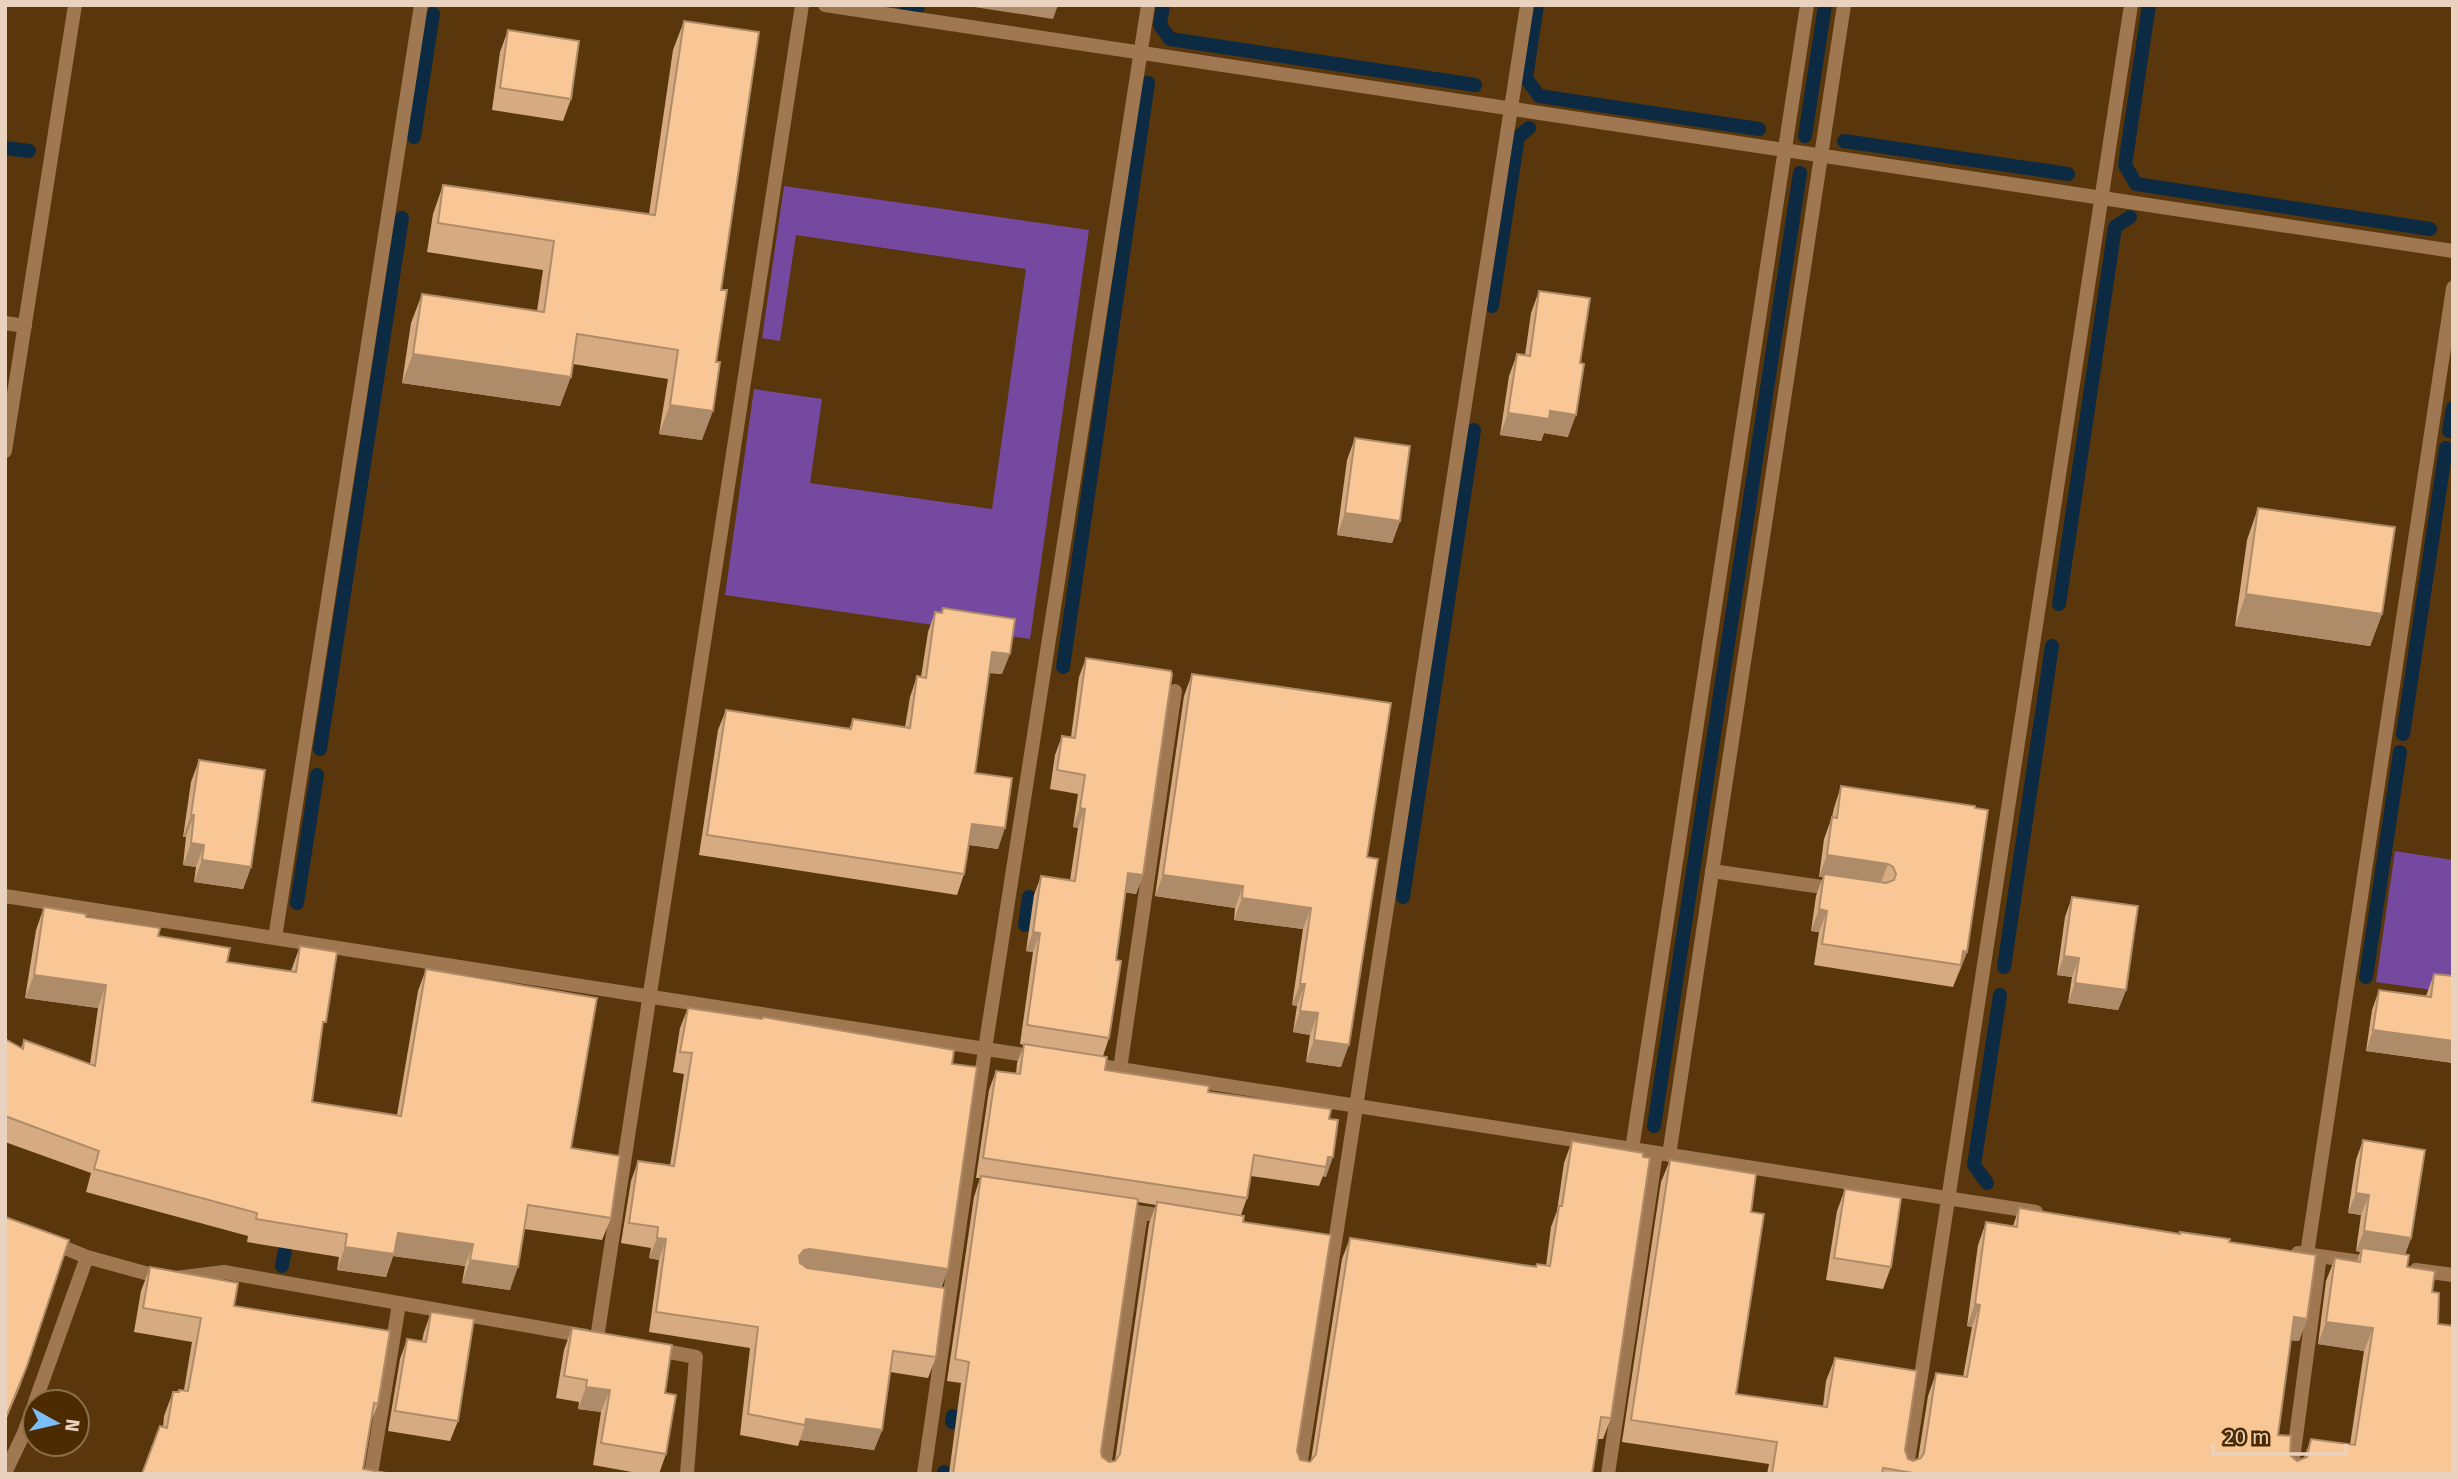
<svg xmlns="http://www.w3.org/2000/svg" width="2458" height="1479" font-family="'Fira Sans',sans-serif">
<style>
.green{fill:#75499f}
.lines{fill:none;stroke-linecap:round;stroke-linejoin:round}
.stream{stroke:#0c2b42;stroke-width:14}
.lane{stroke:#9f7851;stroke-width:14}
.street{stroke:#9f7851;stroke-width:14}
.wall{fill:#d6ab81;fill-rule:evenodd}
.shaded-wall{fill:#ae8b69}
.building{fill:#f9c796;stroke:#ae8b69;stroke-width:2}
</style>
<rect width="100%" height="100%" fill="#59360c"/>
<path class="green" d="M784,186L1089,230L1030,639L725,595L754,389L822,399L810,483L992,509L1026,269L796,235L780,341L762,338Z
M2395,851L2453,860V993L2376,982Z"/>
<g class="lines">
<path class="stream" d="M905,5L918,7
M1163,5L1160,25L1170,39L1475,85
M1537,5L1526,78L1539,96L1759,129
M2149,5L2125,165L2136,184L2430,229
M1805,136L1825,5
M414,137L433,14
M1844,141L2068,174
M5,148L29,151
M1492,306L1518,137L1529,128
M2449,431L2453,408
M2059,604L2115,227L2130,217
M1063,667L1148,83
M2403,734L2446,448
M320,749L402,218
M1403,897L1474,430
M297,903L317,775
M1025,925L1029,897
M2004,967L2052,646
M2366,977L2400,752
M1654,1126L1800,173
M1987,1183L1974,1165L2000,995
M282,1266L289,1229
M952,1422L953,1416
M944,1474V1472"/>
<path class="lane" d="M1712,871L1836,889
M1120,1069L1175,691"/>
<path class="street" d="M825,5L2453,251
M5,323L25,326
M5,451L75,5
M5,896L1037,1057
M275,938L421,5
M1088,1064L2036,1212
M1632,1149L1807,5
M1669,1155L1844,5
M1118,1209L1170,1217
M48,1241L87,1257L167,1279L224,1272L586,1336
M2298,1253L2375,1264
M2307,1254L2453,288
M2416,1270L2453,1275
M597,1338L802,5
M654,1349L696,1357L687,1474
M35,1402L87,1257
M5,1473L24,1433L35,1403
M371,1474L399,1304
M924,1474L985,1049L1148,5
M1103,1474L1141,1213
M1299,1474L1527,5
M1608,1474L1656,1153
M1906,1474L2131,5
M2291,1474L2320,1256"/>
</g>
<path class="wall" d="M684,21L721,290L702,440L659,434L668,379L573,364L560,406L402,383L411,323L422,294L537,311L543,270L427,252L433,214L443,185L649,214L673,50Z
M508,30L571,99L563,121L492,110L500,52Z
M1539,291L1568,437L1544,433L1541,441L1500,435L1509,376L1517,354L1525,355L1531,313Z
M1355,438L1400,521L1392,543L1337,535L1347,460Z
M2258,508L2382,614L2370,646L2235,626L2247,540Z
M943,608L1002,674L989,673L975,773L998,849L969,845L964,874L957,895L699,855L718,730L726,710L849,729L853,719L905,727L910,697L917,676L921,677L928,632L935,612L941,613Z
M1086,658L1143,875L1136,894L1126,892L1116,960L1109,1038L1103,1056L1105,1070L1329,1119L1326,1177L1323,1176L1319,1186L1251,1176L1247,1198L1241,1215L1243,1222L1297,1451L1300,1460L1310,1462L1311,1460L1342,1259L1350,1238L1536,1267L1546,1266L1551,1227L1557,1211L1564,1163L1572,1141L1611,1418L1603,1439H1597L1592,1474H949L961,1383L947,1381L974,1197L980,1178H976L989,1090L996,1071L1016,1074L1017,1063L1024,1045L1020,1044L1033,952L1026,951L1034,895L1041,876L1070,880L1078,828L1073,827L1078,794L1050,789L1055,755L1062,736L1071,737L1079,677ZM1138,1202L1156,1205L1149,1224L1115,1461L1109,1462L1102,1457L1101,1451Z
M1192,674L1367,857L1341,1067L1306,1062L1310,1035L1293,1032L1297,1006L1292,1005L1303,929L1234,920L1235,908L1155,896L1184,696Z
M199,760L251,867L243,889L194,882L196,867L183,865L186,837H183L191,782Z
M1841,786L1967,952L1953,987L1814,965L1819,932L1811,931L1816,896L1823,877H1819L1824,839L1832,817L1834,808Z
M2072,897L2126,990L2118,1010L2068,1003L2072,977L2057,975L2065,917Z
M44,907L86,917L158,936L227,962L291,971L300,946L321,1035L312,1102L397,1115L418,991L426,969L571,1148L611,1218L602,1240L524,1229L510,1290L462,1283L465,1266L393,1256L386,1277L337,1270L339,1257L247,1242L248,1236L86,1192L91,1173L5,1142V1039L21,1048L24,1040L90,1064L98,1008L25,998L36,930Z
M2434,974L2453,976V1063L2366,1051L2372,1010L2379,990L2426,996Z
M688,1008L952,1064L941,1288L936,1357L928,1378L890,1372L882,1430L874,1450L800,1440L798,1446L740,1435L750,1348L649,1332L659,1260L649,1258L651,1248L621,1243L631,1181L638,1161L670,1166L684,1074L673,1072L680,1028Z
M2363,1140L2411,1238L2405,1254L2407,1267L2432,1292L2438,1324L2453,1474H1767L1769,1464L1622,1442L1661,1182L1670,1160L1751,1212L1736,1394L1823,1406L1826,1381L1835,1358L1905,1450L1908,1459L1913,1461L1918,1459L1928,1396L1936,1373L1963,1377L1972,1327L1967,1326L1978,1245L1986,1222L2013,1226L2019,1208L2229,1242L2307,1319L2299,1341L2291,1340L2278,1435L2290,1455L2297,1461L2304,1458L2311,1439L2350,1445L2364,1351L2318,1344L2326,1281L2335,1258L2357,1262L2360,1252L2356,1251L2361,1215L2348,1213L2356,1160Z
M1845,1189L1891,1267L1883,1289L1826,1280L1837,1211Z
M150,1267L234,1306L378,1404L370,1424L142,1474L163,1427L164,1416L173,1392H178L184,1390L192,1342L134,1332L141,1291Z
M431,1312L458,1421L450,1441L388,1431L400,1359L407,1339L422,1341L424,1332Z
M572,1328L665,1393L666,1454L659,1474H643L593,1465L601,1412L578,1409L579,1402L556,1398L564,1350Z"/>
<path class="shaded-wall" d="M961,5H1058L1053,19Z
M413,354L571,377L560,406L402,383Z
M670,405L713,411L702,440L659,434Z
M1550,411L1576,415L1568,437L1544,433L1541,441L1500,435L1508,413Z
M1345,513L1400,521L1392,543L1337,535Z
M2246,594L2382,614L2370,646L2235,626Z
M992,652L1010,654L1002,674L985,672Z
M1080,808L1085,809L1078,828L1073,827Z
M191,815H194L186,837H183Z
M972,824L1005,828L998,849L965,844Z
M191,843L204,845L196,867L183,865Z
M1827,855L1888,864L1880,885L1824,874L1823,877H1819Z
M202,860L251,867L243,889L194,882Z
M1128,873L1143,875L1136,894L1121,892Z
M1163,875L1243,886L1235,908L1155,896Z
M1242,898L1311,908L1303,929L1234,920Z
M1819,909L1827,911L1819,932L1811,931Z
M1033,932L1040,933L1033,952L1026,951Z
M1963,951L1967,952L1959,973H1958L1961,965Z
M2064,956L2079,958L2072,977L2057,975Z
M34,975L106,985L98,1008L25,998Z
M2075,983L2126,990L2118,1010L2068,1003Z
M1300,984H1305L1297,1006L1292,1005Z
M1300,1011L1318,1013L1310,1035L1293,1032Z
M2373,1030L2453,1041V1063L2366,1051Z
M1314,1040L1349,1045L1341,1067L1306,1062Z
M1328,1157H1333L1326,1177L1323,1176L1326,1167Z
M2356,1193L2369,1195L2361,1215L2348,1213Z
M2364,1231L2411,1238L2404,1258L2362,1248L2360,1252L2356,1251Z
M398,1233L473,1244L465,1266L393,1256L386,1277L337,1270L345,1247Z
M657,1238L666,1239L659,1260L649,1258Z
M810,1249L948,1269L941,1290L797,1270L799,1256L804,1250Z
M470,1260L518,1267L510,1290L462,1283Z
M1975,1304L1980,1305L1972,1327L1967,1326Z
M2294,1317L2307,1319L2299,1341L2286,1340Z
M2326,1322L2373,1328L2364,1351L2318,1344Z
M27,1366L20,1387L5,1422V1420Z
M586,1387L610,1390L601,1412L578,1409Z
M806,1419L882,1430L874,1450L800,1440L805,1425Z"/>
<path class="building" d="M684,21L759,32L721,290H727L716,362H720L713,411L670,405L678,350L577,334L571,377L413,354L422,294L544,312L554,241L438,223L443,185L655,215Z
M508,30L579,41L571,99L500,88Z
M1539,291L1590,298L1580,363L1584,364L1576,415L1550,411L1549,419L1508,413L1517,354L1530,356Z
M1355,438L1410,446L1400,521L1345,513Z
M2258,508L2395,527L2382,614L2246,594Z
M943,608L1015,619L1010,654L992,652L975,773L1012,778L1005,828L972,824L964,874L707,835L726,710L851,729L853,719L910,728L917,676L926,678L935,612L942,613Z
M1086,658L1171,671L1172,674L1143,875L1128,873L1116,960L1121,961L1109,1038L1027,1025L1040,933L1033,932L1041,876L1075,881L1085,809L1080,808L1085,775L1057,770L1062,736L1075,738Z
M1192,674L1391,703L1367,857L1378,859L1349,1045L1314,1040L1318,1013L1300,1011L1305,984H1300L1311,908L1242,898L1243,886L1163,875Z
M199,760L265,770L251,867L202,860L204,845L191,843L194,815H191Z
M1841,786L1975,806V808L1988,810L1967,952L1963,951L1961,965L1822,944L1827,911L1819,909L1824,874L1886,883L1894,880L1896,874L1893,867L1888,864L1827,855L1832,817L1837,818Z
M2072,897L2138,906L2126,990L2075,983L2079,958L2064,956Z
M44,907L86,914V917L160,928L158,936L230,948L227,962L296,972L300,946L337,952L326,1022H323L312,1102L401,1116L426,969L597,998L571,1148L620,1156L611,1218L528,1205L518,1267L470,1260L473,1244L398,1233L394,1254L345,1247L347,1234L256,1219L257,1213L94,1169L99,1151L5,1116V1039L23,1049L24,1040L95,1066L106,985L34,975Z
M2434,974L2453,976V1041L2373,1030L2379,990L2431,997Z
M688,1008L762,1019L763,1017L954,1050L952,1064L977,1067L948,1269L810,1249L804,1250L799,1256L800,1263L807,1268L945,1288L936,1357L893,1351L882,1430L806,1419L805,1425L748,1414L758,1327L656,1312L666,1239L657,1238L658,1227L629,1223L638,1161L674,1166L692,1053L680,1052Z
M1024,1044L1107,1057L1105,1070L1209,1086L1208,1092L1331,1109L1329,1119L1338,1120L1333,1157H1328L1326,1167L1254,1155L1247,1198L983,1158L996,1071L1020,1074Z
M2363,1140L2425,1150L2411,1238L2364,1231L2369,1195L2356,1193Z
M1572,1141L1643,1153V1157L1650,1158L1611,1418L1601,1417L1592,1474H953L969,1362L955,1359L981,1176L1138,1199L1101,1451L1102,1457L1109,1462L1115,1461L1120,1454L1157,1202L1244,1216L1243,1222L1331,1235L1297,1451L1300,1460L1310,1462L1316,1454L1350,1238L1536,1267L1537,1264L1550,1266L1559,1206H1562Z
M1670,1160L1756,1174L1751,1212L1764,1214L1736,1394L1827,1407L1835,1358L1917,1371L1905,1450L1908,1459L1913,1461L1921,1458L1924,1453L1936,1373L1967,1377L1980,1305L1975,1304L1986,1222L2017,1227L2019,1208L2180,1234V1232L2230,1239L2229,1242L2316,1255L2307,1319L2294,1317L2278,1435L2291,1436L2290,1455L2297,1461L2307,1457L2311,1439L2355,1445L2373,1328L2326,1322L2335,1258L2360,1262L2362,1248L2409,1255L2407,1267L2435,1271L2432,1292L2439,1293L2438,1324L2453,1326V1474H1919L1883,1468L1882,1474H1772L1777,1442L1631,1420Z
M1845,1189L1901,1198L1891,1267L1834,1258Z
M5,1217L69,1240L27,1366L5,1420Z
M150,1267L238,1283L234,1306L390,1331L378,1404L374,1403L363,1469L392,1474H142L160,1426L167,1428L173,1392H179V1390L188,1391L201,1318L143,1308Z
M431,1312L474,1319L458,1421L395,1411L407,1339L426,1342Z
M572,1328L672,1345L665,1393L676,1395L666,1454L601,1443L610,1390L586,1387L587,1380L564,1376Z"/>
<rect width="2458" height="1479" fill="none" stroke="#e9d3be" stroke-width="14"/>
<g transform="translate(56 1423) rotate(98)"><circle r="33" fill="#4d2b00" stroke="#8b6e4c" stroke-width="2"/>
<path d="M0-5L12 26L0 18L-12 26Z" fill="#7bbef8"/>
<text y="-10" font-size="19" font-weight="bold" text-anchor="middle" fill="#e9d3be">N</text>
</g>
<path d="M2213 1444v10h133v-10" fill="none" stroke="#e9d3be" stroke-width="3.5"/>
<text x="2224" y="1444" font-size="21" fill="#e9d3be" stroke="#4d2b00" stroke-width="5" paint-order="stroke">20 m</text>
</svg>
